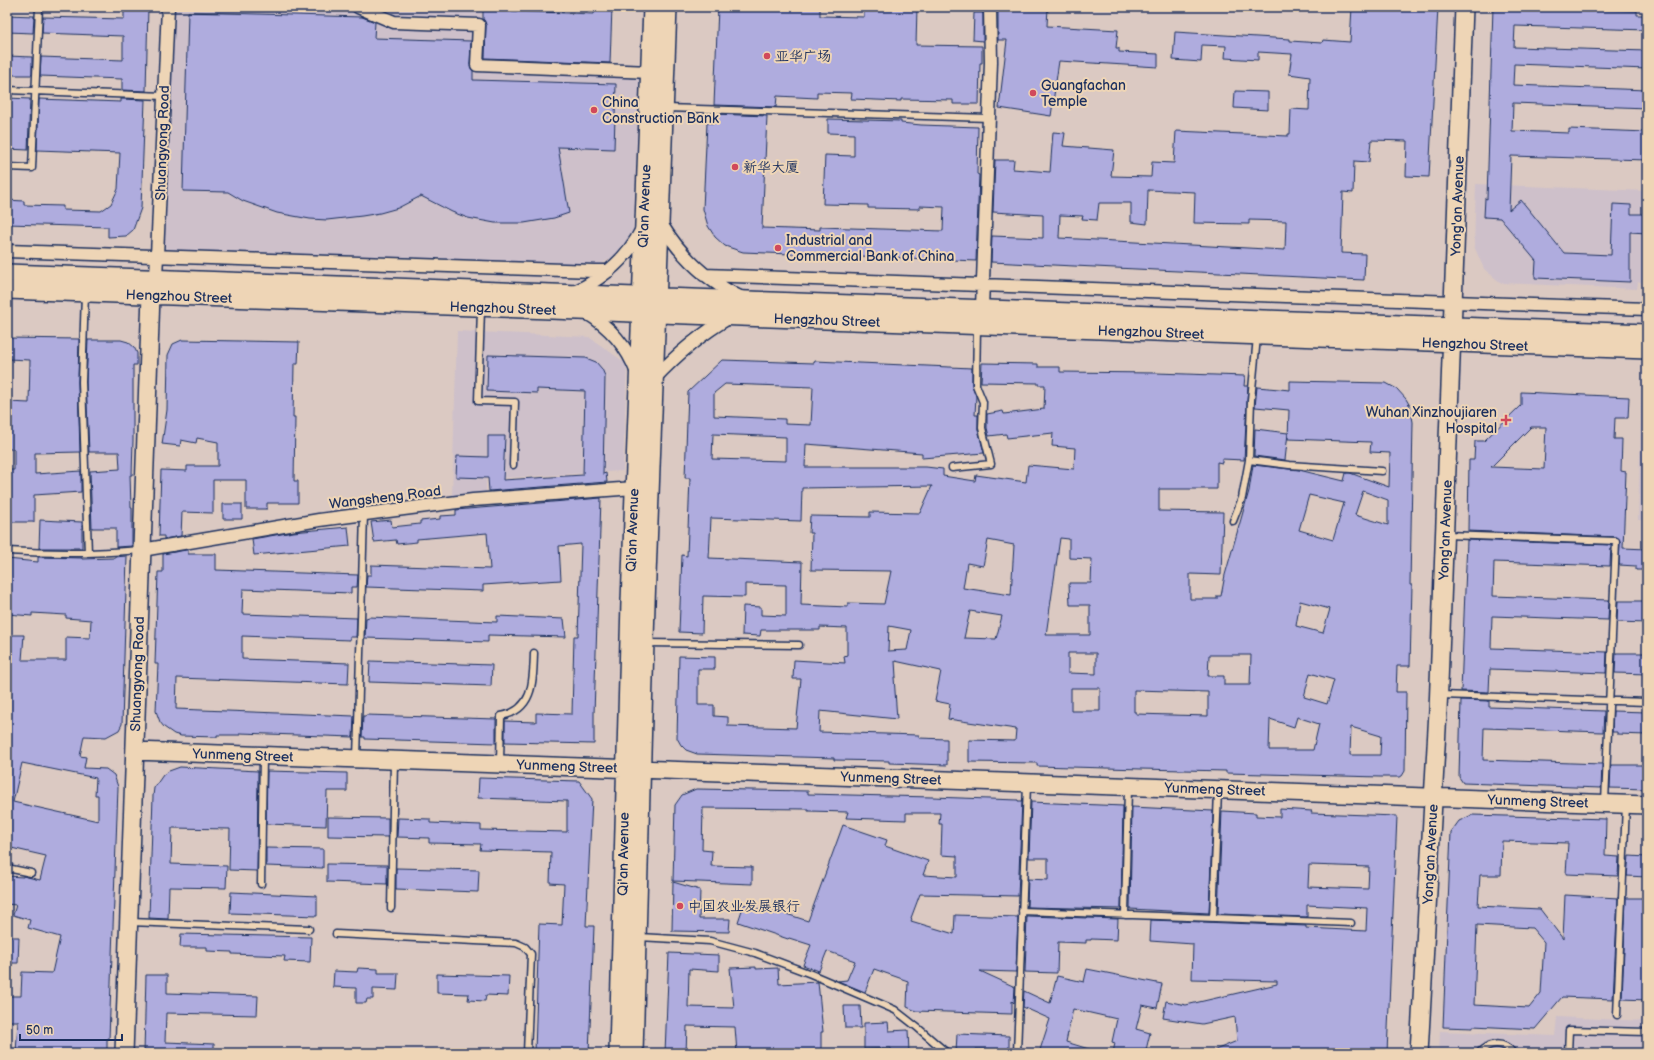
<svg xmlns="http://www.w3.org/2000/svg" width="1654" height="1060" font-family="'Balsamiq Sans','LXGW WenKai TC',sans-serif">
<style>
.built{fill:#cec0ca}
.building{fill:#afacde;stroke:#1b2f5e;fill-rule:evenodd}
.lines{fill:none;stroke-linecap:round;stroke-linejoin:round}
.lane-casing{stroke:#1b2f5e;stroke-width:9}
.street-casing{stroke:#1b2f5e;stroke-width:15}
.secondary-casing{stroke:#1b2f5e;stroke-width:20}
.lane{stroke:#eed5b6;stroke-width:6}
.street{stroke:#eed5b6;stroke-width:12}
.secondary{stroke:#eed5b6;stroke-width:17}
.poi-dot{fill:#d1495b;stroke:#eed5b6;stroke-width:1.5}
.labels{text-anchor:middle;stroke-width:4;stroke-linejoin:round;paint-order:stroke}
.poi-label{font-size:14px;fill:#1b2f5e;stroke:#eed5b6;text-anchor:start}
.street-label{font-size:14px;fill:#1b2f5e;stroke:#eed5b6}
</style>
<rect width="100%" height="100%" fill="#dbc9c2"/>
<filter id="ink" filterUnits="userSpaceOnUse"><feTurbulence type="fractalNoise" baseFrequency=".025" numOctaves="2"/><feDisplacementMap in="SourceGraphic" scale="8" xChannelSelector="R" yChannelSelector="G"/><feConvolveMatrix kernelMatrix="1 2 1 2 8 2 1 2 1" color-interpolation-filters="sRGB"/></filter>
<g filter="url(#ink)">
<path class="built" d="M175,7H396V9L482,11L481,61L640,66L633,233L628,243L612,258L594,267L165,249Z
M1476,184L1647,191V282H1638L1637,289L1501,283L1484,269L1474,246Z
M457,331L589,337L627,364L623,471L486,479V494L452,497Z
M1642,387H1647V520H1638Z
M1557,1017L1647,1021V1053H1439L1440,1031L1555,1036Z"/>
<path class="building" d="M124,7H148L146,91L122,90V79L40,76L41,57L123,60V36L42,33L43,17L124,19Z
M595,7H612L610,63L485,58L486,25L483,19V10L594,14Z
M718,7H820V16L864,17V7H917L916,45L982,46V63H980L979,104H953V100L901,99V101L851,99L852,93L817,92V98L777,96L776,107L714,105Z
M998,7H1048L1047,26L1118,30L1116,48H1119V52L1158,54V67L1059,61L1051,116L999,108L1007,40H998Z
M1352,7H1438L1429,177L1406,176L1407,141L1371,140L1369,162L1354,161L1353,193L1343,192L1341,253L1365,254L1364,280L991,262L992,236L1043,238V215L993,212L995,160H1014L1013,169L1050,172L1053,132L1065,133L1063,146L1114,150L1111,176L1151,177L1152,162L1174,163L1176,131L1288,136V134H1290L1291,109L1309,110L1310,77L1289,74L1292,54L1258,52V60L1225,58L1226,46L1202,45L1201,62L1173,60L1175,32L1290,39V41L1322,43L1323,40L1350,42ZM1148,190L1195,192L1194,223L1249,224V220L1286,221L1285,250L1059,238L1060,215L1083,216L1082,219L1097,220L1099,203H1131V222L1147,224Z
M1493,7L1637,11V15H1647V30L1515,26L1514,47L1647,51V69L1514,64L1513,85L1647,90V108L1513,103L1512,131L1569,133V129L1647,132V160L1511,156L1509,210L1521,200L1564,253L1611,255L1613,204L1631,205V214H1647V233L1630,232V282L1535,278L1536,261L1500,218L1484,217L1485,198L1487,199Z
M188,12L362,17L375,22L374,38L471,41L470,65L473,71V80L616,84L614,149L558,147L569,213L554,218L524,223H495L468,218L452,212L421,196L398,208L380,213L362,216L327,220L310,219L277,213L243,201L228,192L183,191Z
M974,13H983V41L973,40Z
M7,15L34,16L33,33L7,32Z
M7,56L32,57V75H7Z
M1235,91L1268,92V110L1234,108Z
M7,98L30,99L28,150L7,149Z
M39,99L121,102V99L145,100L141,208L133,230L126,236L108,237V227L7,224V200L24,201V205L63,206V210L101,211L111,204L118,189L120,153L37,150Z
M714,114L767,116L762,228L820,230V227L943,231L944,207L920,206V209L868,208V205L823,204L825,155L854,156V134L828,133V119L901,121V123L921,125L978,127L977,174L979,175L976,261L814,254V255L743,252L725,246L715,237L708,226L703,209L707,123H714Z
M7,338L79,339L78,382L80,452L35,453V474L81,471V492L34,495V522H7V470H14V449H7V402L29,403L30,360L7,359Z
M88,340H121L128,342L134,347L137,353V365H133V440L132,475H130L131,508H132V546L116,547V528H92L90,471L120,469L119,452H89L86,382Z
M182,340L299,342L298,364H294L293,417H295L294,481H298V503H267V509H246V480H213V513L182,512L181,536L164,539V536H159L161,470L187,471V466H218V442L197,438L196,443L181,440L180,446L162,444L167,410L168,355L173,344Z
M488,355L586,358L596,362L602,369L605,376L603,474L606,473L607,482L489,491L488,478L456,477L457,456L488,457V436H505L503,480L583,475L585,391L537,389V393L487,391Z
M722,360L814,363L815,361L972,368V385L976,396L975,415H978V429L984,453L922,458V453L806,444L805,467H926L943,469V476L975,481L976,475L1026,482L1028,465L1074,469L1075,448L1052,446L1053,433L1007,438L1006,434L989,436L987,428V414L1003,411L1004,414L1044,409L1045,385H1038V383L981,382L982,363L1038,364V367H1060V372L1156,373L1245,376L1244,386H1248L1244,460L1222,459V463L1217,462V489H1159V511L1223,512L1221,575L1190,574V599H1217V596H1221L1225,575L1249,491L1253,465L1299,470L1344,481L1346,473H1350L1389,487L1390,453L1370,452L1371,442L1288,439L1289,410L1255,407L1257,387L1290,390V381L1386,383L1397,389L1406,399L1410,406L1413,422L1410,585H1412L1410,666H1397L1396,692H1406L1405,771L1402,776L1399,777H1380L1226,773V771L1141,769L1037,766V763L969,762V740L1015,741L1016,729L948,719L950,704L935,701L941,671L895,661L896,677H894L897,719L820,711L819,732L919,735V738L947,739V765L889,763V761L834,760V758L697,754L686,750L681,745L677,738L679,656L715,657V669H698V705H714V716L728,717V726L796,728L801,679H793L794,660L845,663L844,656L847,655V628L820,627V630H761L760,636L742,635L743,606L761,607V615L786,616V585L745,584V597L703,596L702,633L679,632L682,555L687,556L690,478H685L688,392ZM725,384L813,387L811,425L785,424V419L714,416V393ZM713,434L786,437V461L712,459ZM932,486L920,513L870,512V517L810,516L809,533H812L811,570L891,571L884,604L848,603V607L801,605L802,562L709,558L711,518L801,521L802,488ZM1363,491L1388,500V525L1355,515ZM1309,495L1344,503L1333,540L1299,530ZM1060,538L1069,539V558L1092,559L1091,583H1069L1070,605H1090V635H1046ZM988,540L1014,545L1011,595L963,588L967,563L983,566ZM1300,601L1330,609L1323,633L1296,626ZM970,611L1002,616L996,639L964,638ZM889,626L911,630L907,650L888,651ZM1068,653H1096V674L1068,673ZM1209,655H1251L1250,685H1224V676H1208ZM1310,673L1334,680L1327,704L1304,697ZM1071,688H1100V711H1071ZM1134,690L1208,692V716L1136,714V712H1134ZM1297,717L1319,724L1313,750H1269L1270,719L1294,727ZM1351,727L1381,736L1380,755H1350Z
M1521,392L1629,397L1628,418H1615L1614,439H1622L1621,471L1626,472L1623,548L1647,549V570H1636V566L1619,565L1620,541L1617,537L1468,531L1469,460H1474L1475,441H1484L1521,405ZM1531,427H1546L1544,469L1491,467Z
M1255,429L1288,433L1285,460L1254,456Z
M601,498L594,714V744L505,742V721L536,722V713L572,714L574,636H578L581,544L559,546L561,580L483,585V591L366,587L367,575H371V565L490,569L487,533L417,539V542L397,544L396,540L374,542L371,522L391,520L392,527L420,524V521L440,519V516L456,515V510Z
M223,504H242V519H223Z
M40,520L82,522V548H39Z
M348,527L350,546L254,555L252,539L293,532Z
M1467,540L1611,545L1610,566L1494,562L1493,596L1609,600L1608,620L1492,616L1491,648L1607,652L1606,673L1490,669L1489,692L1461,691Z
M186,550H188V554H216V570L358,575L357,587H351V593L243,589L242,614L357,618L356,637H350V640L242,636V659L349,663L348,684L177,678L176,709L354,716L353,737L240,733V735H217V737L181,736L174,734L164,727L160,722L156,711L158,664H155L158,572H163V554Z
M127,556L122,724L119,730L106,737L84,736L80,756L86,757L84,768L106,769L114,775L118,787L109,1039H107V1053H16L18,1021H7V996H21L22,972L52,973L60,937L28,928L30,920L13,915L16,905L7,904V876L23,877V876L40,880L46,856L7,847V635H24L22,660H66V637L90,638L91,620L66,618V615L32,613V616L7,614V559L38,562V557L82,558V559L114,558V557ZM22,763L96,778L95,795H98V821L13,802Z
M1618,601H1647V623L1617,622Z
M497,616L564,619L566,637L488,635V642L365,638L366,618L369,617L497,622Z
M1616,653H1647V674L1615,673Z
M370,661L492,665L491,686L369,682Z
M1461,700L1489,701V707L1604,711L1603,732L1484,728L1483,760L1602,764L1601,788L1463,783L1459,777Z
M1613,711L1647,712V735L1617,734V732H1612Z
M366,715L496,719V743L365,739V737H362L363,716H366Z
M1611,765H1647V789L1610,788Z
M180,767L258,771L257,871L229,870L230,829L172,828L171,864L227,866L226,888L169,887L168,919L149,918L153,796L154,788L163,775L169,771Z
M267,771L347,773V791H327L326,826L266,824Z
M479,778L579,781L592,799L586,926H594L589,1053H535L539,924L562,925L564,884L550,883L551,852L480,850L481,844L429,843V838L397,837L398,818L430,819V823L481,825V830L567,832V801L478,798Z
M696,789L808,791V794L932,797L1018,800V801H1022L1018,896L920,894L911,918L912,919L911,921L954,934L955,915L1018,917L1016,972L980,971L1015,987L1014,1003L1012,1001V1014L916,1011L907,1007L908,981L874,969L865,992L838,981L847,980L855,961L827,951L819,971L803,965L811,945L789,938L788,939L738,922L744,904L770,913L771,909L808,921L843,825L887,840L885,846L928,861L923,875L957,877V856L941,855L942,824H939L940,813H906V820L846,818L848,812L808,811V809L703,808L702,850L712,851L711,866L752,867V884L673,881L675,805L682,795Z
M1031,802L1123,806L1121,909L1027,907L1028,879L1048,880V858H1029Z
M1132,807L1213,811L1209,913L1130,909Z
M1280,809L1312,811L1311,813L1397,816L1387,1053H1208L1237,1041L1235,1017L1202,1024L1163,1018L1166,1001L1186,1005L1277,984V981L1192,979L1193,944L1150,941L1151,920L1306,926V928L1366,931L1367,908L1307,905V917L1218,914L1222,811L1256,813V816L1280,817ZM1309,865L1369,867L1368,889L1308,887Z
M1472,815L1606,819L1605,856L1619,857L1618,876L1566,874L1568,843L1502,841L1501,875H1480L1478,906L1540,909L1563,939L1565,895L1618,898L1613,999L1562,997L1535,1029L1473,1026V1028L1443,1027L1451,832L1459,821ZM1477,925L1532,928L1544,942L1541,993L1529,1008L1474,1005Z
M328,817L388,818V837L328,836Z
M266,848L323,849V868L266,866Z
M1629,856L1647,857V877L1627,876Z
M327,864L387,865V884L327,882Z
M396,868L479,870L478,892L396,889Z
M673,882L700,890L699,919H730L729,932L672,931Z
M231,892L317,896V916L230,913Z
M1626,898H1647V1000L1622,999Z
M1027,916L1118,919L1117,940L1091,939V940H1086V943L1058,942L1057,973L1025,972Z
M181,934L311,937L310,962L284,961L285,956L232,954V952L207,951V947H180Z
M7,937H19L18,963H7Z
M669,953L719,955V971L689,969L688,1007L734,1008L730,968L756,967V969L778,968L779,984L818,982L823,1032H821V1053H737L735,1027L687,1026L686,1053H665Z
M358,968L378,969V973H398L397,990L373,989V999H367L366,1003H356V988L333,987L334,971L357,972Z
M1087,969L1162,984L1157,1008L1142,1005L1136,1029L1150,1033L1146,1050L1135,1053H1113L1115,1043L1112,1042L1117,1019L1073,1009L1066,1042L1092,1050V1053H1039L1050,1019L1023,1007L1024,991L1050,1003L1057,976L1084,982Z
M437,974L509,976L508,996L486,995L485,1001L468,1000L469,994L437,993Z
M146,975H167V993L258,996L257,1015L166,1013L165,1042L214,1044V1053H144Z
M844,1006H860L861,1028H845Z
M888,1022L889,1031L908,1030L909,1053H891V1048L864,1049V1023Z
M957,1034L1009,1036V1050L975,1049V1053H956Z"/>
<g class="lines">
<g class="lane-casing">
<path id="lane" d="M7,90L164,96
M666,108L989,118
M7,167L32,168L39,7
M85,294L82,382L88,553
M481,309L478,401L515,402L513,465
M1249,460L1289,465L1382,471
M952,468L991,464L982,428L983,402L976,385L977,327
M1233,521L1242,498L1249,460L1251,400L1257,337
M1446,535L1616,541L1605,802
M7,551C52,554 96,554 141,550
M646,643L799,645
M1440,695L1647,702
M357,759L364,514
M500,762L501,716C534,710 533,681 534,653
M7,868L31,873
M261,884L263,757
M391,908L394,761
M1022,911L1351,923
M1125,915L1128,788
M1213,918L1218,791
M130,922L309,929
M336,934L516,943L525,947L531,954L527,1053
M639,937L710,941L755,953L811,974L895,1010L918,1028L947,1053
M1617,1015L1626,805
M1017,1053L1027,785
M1479,1053C1488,1042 1504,1041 1513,1053
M1568,1053L1569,1030L1647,1032"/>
</g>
<g class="street-casing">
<path id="street" d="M358,7L394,22L479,25L477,65L650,72
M660,222C680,255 706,281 742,298
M7,251L594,271H609
M704,275L1647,309
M156,278L168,7
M572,293C603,279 627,259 642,229
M982,308L991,62L990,7
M585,312C609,326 627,346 637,373
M654,379C677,354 701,334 730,317
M142,550L319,520L473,500L634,488"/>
</g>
<g class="secondary-casing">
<path id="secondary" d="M7,273L1647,333
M7,290L1647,350
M135,751L1647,805
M124,1053L151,295
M618,1053L630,602L652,7
M634,1053L646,603L668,7
M1419,1053L1438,711L1464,7"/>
</g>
<use href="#lane" class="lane"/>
<use href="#street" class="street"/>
<use href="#secondary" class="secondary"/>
</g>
</g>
<g class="poi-dot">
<circle cx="767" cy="56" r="4"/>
<circle cx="1033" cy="93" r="4"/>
<circle cx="594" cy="110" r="4"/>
<circle cx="735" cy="167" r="4"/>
<circle cx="778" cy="248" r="4"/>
<path d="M1504 414h4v4h4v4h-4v4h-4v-4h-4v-4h4z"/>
<circle cx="680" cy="906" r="4"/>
</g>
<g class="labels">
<g class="poi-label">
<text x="775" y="61">亚华广场</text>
<text x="1041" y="90">Guangfachan<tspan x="1041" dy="16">Temple</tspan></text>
<text x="602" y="107">China<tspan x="602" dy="16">Construction Bank</tspan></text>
<text x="743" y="172">新华大厦</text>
<text x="786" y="245">Industrial and<tspan x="786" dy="16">Commercial Bank of China</tspan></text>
<text x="1497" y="417" text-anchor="end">Wuhan Xinzhoujiaren<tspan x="1497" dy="16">Hospital</tspan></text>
<text x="688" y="911">中国农业发展银行</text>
</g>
<g class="street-label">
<text transform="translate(162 143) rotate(-88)" y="5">Shuangyong Road</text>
<text transform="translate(644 206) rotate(-88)" y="5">Qi'an Avenue</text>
<text transform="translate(1457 206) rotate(-88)" y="5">Yong'an Avenue</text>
<text transform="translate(179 296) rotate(2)" y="5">Hengzhou Street</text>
<text transform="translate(503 308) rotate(2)" y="5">Hengzhou Street</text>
<text transform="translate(827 320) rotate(2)" y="5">Hengzhou Street</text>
<text transform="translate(1151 332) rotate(2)" y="5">Hengzhou Street</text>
<text transform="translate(1475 344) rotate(2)" y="5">Hengzhou Street</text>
<text transform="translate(385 497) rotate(-7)" y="5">Wangsheng Road</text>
<text transform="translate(632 530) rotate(-88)" y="5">Qi'an Avenue</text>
<text transform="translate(1445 530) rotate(-88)" y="5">Yong'an Avenue</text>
<text transform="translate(137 674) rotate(-88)" y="5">Shuangyong Road</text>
<text transform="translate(243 755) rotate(2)" y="5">Yunmeng Street</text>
<text transform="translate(567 766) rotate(2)" y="5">Yunmeng Street</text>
<text transform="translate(891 778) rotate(2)" y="5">Yunmeng Street</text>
<text transform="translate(1215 789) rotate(2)" y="5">Yunmeng Street</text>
<text transform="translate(1538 801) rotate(2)" y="5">Yunmeng Street</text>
<text transform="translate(623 854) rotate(-89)" y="5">Qi'an Avenue</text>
<text transform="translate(1430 854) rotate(-87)" y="5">Yong'an Avenue</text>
</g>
</g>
<rect width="1654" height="1060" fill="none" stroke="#eed5b6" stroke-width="24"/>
<rect x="12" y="12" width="1630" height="1036" fill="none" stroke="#1b2f5e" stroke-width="1.5" filter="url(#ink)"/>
<path d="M20 1034v6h102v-6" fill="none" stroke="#1b2f5e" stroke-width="2"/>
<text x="26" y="1034" font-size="12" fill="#1b2f5e" stroke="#eed5b6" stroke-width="3" paint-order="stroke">50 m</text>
</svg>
